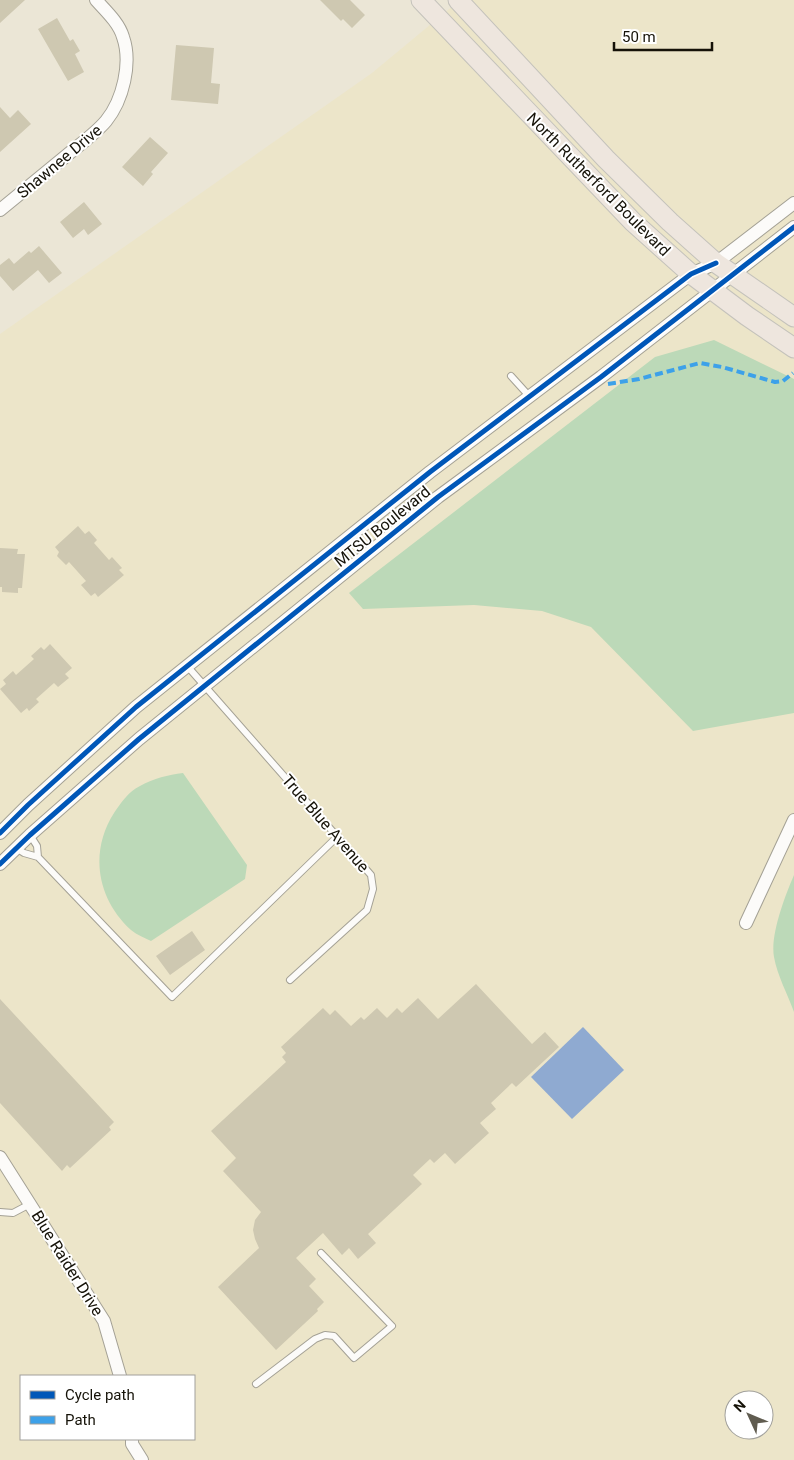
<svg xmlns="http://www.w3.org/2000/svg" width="794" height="1460" font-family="Roboto,sans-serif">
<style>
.built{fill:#ece5c9;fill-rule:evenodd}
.green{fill:#bcd9b8}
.water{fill:#8faad1}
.building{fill:#cec8b1}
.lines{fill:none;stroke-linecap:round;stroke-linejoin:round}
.lane-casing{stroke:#a4a195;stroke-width:8}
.street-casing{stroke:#a4a195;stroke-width:14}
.primary-casing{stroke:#c4c2bb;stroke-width:21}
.lane{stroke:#fcfbf9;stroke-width:6}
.street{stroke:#fcfbf9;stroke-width:12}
.primary{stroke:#eee6de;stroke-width:19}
.quiet{stroke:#3da1e9;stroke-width:4;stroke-dasharray:8 4;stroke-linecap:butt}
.cycleway-casing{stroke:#fff;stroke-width:8}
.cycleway{stroke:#0057b8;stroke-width:5}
.labels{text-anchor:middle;stroke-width:4;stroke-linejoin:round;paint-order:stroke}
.street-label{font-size:16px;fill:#151208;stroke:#fff}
</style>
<rect width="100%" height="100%" fill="#ebe6d6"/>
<path class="built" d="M460,0H794V1460H0V334L372,73ZM21,1376H194V1439H21ZM734,1400H764V1430H734Z"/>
<path class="green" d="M714,340L794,379V713L693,731L591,627L542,611L474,605L363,609L349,593L655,357Z
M183,773L247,865L245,879L151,941C145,938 137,935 131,930C97,899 89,852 114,813C120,804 129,791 140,786C154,778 168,775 183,773Z
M794,875V1012C788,995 777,975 774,957C770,935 785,896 794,875Z"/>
<path class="water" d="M583,1027L624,1070L572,1119L531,1077Z"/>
<path class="building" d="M0,0H25L0,23Z
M320,0H350L365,15L352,28L343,19L341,21Z
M57,18L70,41L73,39L80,51L75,54L84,72L68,81L38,29Z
M176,45L214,48L211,83L220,84L218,104L171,100Z
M0,107L10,118L18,110L31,124L0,152Z
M150,137L168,153L151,172L153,174L143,186L122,167Z
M84,202L102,224L88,235L84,229L73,238L60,222Z
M39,246L62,273L49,283L38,270L13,291L0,276V265L9,258L14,264L29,251L31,253Z
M78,526L85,534L89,531L97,540L94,543L109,560L112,557L122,568L119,570L124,575L98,597L95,593L91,596L81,585L86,581L69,562L66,565L57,556L59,552L55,547Z
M0,548L18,549L17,554H25L22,588H18V593L2,592V587H0Z
M50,644L72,668L65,674L69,678L58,687L54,683L36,699L39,702L29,711L27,708L21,713L0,689L6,684L3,680L13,671L16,675L34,659L31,656L41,647L44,650Z
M192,931L205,950L170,975L156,956Z
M476,984L532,1044L545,1032L559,1047L516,1087L512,1083L491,1103L496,1109L480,1123L489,1133L455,1164L445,1153L434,1163L430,1159L413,1175L422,1184L368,1234L376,1243L358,1259L349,1248L342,1255L323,1233L296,1258L316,1279L309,1286L324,1302L317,1309L318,1311L276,1350L218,1287L259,1248L255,1239L253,1230L255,1220L261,1212L223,1171L236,1158L211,1131L286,1062L282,1057L286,1053L281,1047L323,1008L330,1015L335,1010L351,1026L361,1017L364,1020L377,1008L387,1018L397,1008L402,1013L418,998L438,1019Z
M0,999L114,1122L109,1127L111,1130L70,1168L67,1165L62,1171L0,1103Z"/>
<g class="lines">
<g class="lane-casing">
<path id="lane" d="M511,376L530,397
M188,667L371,875L373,889L367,910L290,980
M16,848L24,853L38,857L37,846L30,835
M38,857L172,997L338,836
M0,1212L13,1213L30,1204
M256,1384L315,1339L325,1335L334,1336L354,1358L392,1326L321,1253"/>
</g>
<g class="street-casing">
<path id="street" d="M0,210C22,192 44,174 66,156C79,145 95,134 106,121C123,100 132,63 123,37C119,23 106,11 96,0
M0,833L28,805L136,707L430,472L691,274L716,263L794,203
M0,864L30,835L139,739L438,497L601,377L794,227
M746,923L794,820
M0,1157L104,1321L120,1376
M132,1439V1444L142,1460"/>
</g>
<g class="primary-casing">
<path id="primary" d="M421,0L633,222L691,274L747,316L794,348
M458,0L606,159L670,222L716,263L794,317"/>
</g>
<use href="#lane" class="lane"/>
<use href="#street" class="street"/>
<use href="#primary" class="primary"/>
<path class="quiet" d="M608,384L639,379L700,363L722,367L775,382L783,381L793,373"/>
<g class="cycleway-casing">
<path id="cycleway" d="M0,833L28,805L136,707L430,472L691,274L716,263
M0,864L30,835L139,739L438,497L601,377L794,227"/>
</g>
<use href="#cycleway" class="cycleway"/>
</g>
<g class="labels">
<g class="street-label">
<text transform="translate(59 161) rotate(-40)" y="6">Shawnee Drive</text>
<text transform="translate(599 184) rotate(45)" y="6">North Rutherford Boulevard</text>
<text transform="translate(382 526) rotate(-39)" y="6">MTSU Boulevard</text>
<text transform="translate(326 823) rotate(49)" y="6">True Blue Avenue</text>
<text transform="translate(68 1263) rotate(58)" y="6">Blue Raider Drive</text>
</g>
</g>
<rect x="20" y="1375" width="175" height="65" fill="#ffffff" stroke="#a1a09c"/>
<rect x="30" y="1391" width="25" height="8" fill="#0057b8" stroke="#a1a09c"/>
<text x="65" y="1400" font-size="15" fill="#151208">Cycle path</text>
<rect x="30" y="1416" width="25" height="8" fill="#3da1e9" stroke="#a1a09c"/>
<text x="65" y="1425" font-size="15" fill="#151208">Path</text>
<g transform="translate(749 1415) rotate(314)"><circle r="24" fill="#ffffff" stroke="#a1a09c"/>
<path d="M0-4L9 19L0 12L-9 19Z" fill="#605c50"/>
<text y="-8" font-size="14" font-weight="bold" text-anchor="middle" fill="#151208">N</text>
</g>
<path d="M614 42v8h98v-8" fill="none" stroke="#151208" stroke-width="2.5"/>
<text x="622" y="42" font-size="15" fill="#151208" stroke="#ffffff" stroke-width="4" paint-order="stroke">50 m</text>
</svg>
